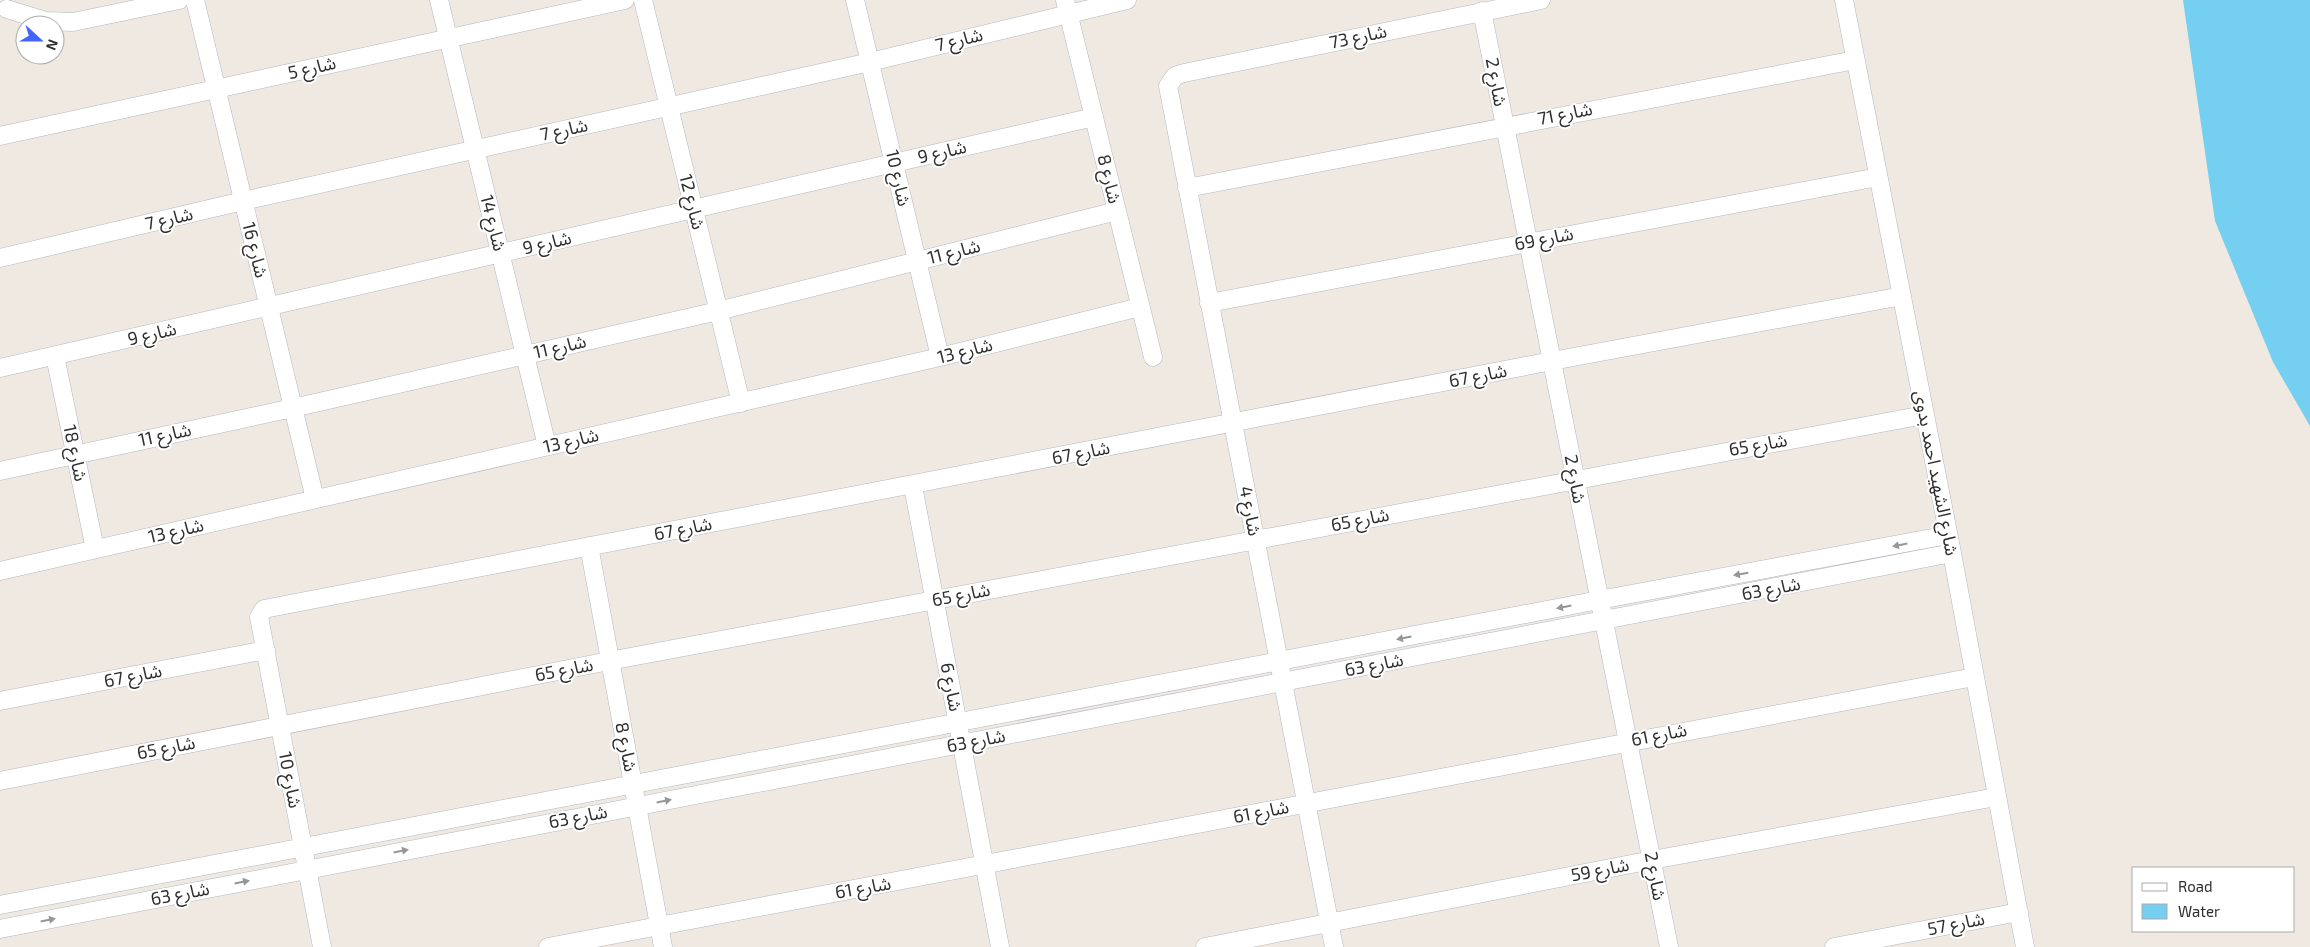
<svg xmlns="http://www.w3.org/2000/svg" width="2310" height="947" font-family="'Exo 2','Noto Sans Arabic',sans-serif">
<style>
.water{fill:#75cff0}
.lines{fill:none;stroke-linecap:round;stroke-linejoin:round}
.minor-casing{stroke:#b4b7c1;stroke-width:19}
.minor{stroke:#fff;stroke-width:18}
.oneway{fill:#969696}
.labels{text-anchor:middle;stroke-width:4;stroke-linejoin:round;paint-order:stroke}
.street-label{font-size:18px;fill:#2e2e2e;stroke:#fff}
</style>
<rect width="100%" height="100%" fill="#efe9e1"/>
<path class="water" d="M2183,0H2310V426L2273,362L2215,221Z"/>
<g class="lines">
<g class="minor-casing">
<path id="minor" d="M195,0L315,499
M439,0L547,446
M643,0L741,403
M855,0L940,357
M1065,0L1153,357
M1844,0L1952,553L2025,947
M7,9L46,21L73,22L179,0
M1482,11L1669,947
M0,136L625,0
M1187,188L1855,60
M0,258L243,201L870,62L1127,0
M1209,303L1878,177
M55,356L95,549
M0,368L1094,117
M0,471L293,408L718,311L1117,211
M913,486L1000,947
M589,546L663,947
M0,571L940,357L1140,307
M0,701L266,650
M0,781L609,661L1924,415
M0,905L1599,600L1948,535
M0,929L1952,553
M322,947L259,617L264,609L1552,361L1902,296
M548,947L1974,677
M1205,947L1652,860L1996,797
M1334,947L1168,86L1175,76L1184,73L1541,0
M1834,947L2019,912"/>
</g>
<use href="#minor" class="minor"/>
</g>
<defs><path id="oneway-solid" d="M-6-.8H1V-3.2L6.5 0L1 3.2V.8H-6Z" transform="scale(1.25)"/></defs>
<g class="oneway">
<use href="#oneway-solid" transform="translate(1900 545) rotate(169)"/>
<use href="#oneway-solid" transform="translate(1741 574) rotate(170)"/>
<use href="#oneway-solid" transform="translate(1564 607) rotate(169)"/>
<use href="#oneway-solid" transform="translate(1404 638) rotate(169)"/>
<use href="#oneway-solid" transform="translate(664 801) rotate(-11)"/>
<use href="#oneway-solid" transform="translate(401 851) rotate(-11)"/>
<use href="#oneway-solid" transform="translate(242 882) rotate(-11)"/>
<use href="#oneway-solid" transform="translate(48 920) rotate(-11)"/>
</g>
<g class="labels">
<g class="street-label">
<text transform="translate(1358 37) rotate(-12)" y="6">شارع 73</text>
<text transform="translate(959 40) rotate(-14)" y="6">شارع 7</text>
<text transform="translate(312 68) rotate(-13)" y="6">شارع 5</text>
<text transform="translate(1496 82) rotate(79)" y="6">شارع 2</text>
<text transform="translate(1565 114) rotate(-11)" y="6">شارع 71</text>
<text transform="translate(564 130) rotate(-12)" y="6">شارع 7</text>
<text transform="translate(942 152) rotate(-13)" y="6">شارع 9</text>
<text transform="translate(898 178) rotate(77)" y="6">شارع 10</text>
<text transform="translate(1109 179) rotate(76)" y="6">شارع 8</text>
<text transform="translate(692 202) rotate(76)" y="6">شارع 12</text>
<text transform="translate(169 219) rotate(-13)" y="6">شارع 7</text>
<text transform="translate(493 223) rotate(76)" y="6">شارع 14</text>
<text transform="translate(1544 239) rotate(-11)" y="6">شارع 69</text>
<text transform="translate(547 243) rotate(-13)" y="6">شارع 9</text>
<text transform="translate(255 250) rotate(76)" y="6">شارع 16</text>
<text transform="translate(954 252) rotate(-14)" y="6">شارع 11</text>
<text transform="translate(152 334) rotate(-13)" y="6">شارع 9</text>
<text transform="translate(560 347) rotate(-13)" y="6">شارع 11</text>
<text transform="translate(965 351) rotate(-14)" y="6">شارع 13</text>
<text transform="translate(1478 376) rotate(-11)" y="6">شارع 67</text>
<text transform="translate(165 435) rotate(-12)" y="6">شارع 11</text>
<text transform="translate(571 441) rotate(-13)" y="6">شارع 13</text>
<text transform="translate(1758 445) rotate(-10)" y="6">شارع 65</text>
<text transform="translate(75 453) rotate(78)" y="6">شارع 18</text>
<text transform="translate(1081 453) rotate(-11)" y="6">شارع 67</text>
<text transform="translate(1936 473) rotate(79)" y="6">شارع الشهيد احمد بدوى</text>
<text transform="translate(1575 479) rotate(79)" y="6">شارع 2</text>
<text transform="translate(1250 511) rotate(79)" y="6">شارع 4</text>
<text transform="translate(1360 520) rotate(-11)" y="6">شارع 65</text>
<text transform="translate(683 529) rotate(-11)" y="6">شارع 67</text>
<text transform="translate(176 531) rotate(-13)" y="6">شارع 13</text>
<text transform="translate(1771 589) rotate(-11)" y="6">شارع 63</text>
<text transform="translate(961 595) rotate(-11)" y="6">شارع 65</text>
<text transform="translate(1374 665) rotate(-11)" y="6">شارع 63</text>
<text transform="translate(564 670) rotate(-11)" y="6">شارع 65</text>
<text transform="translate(133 676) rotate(-11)" y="6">شارع 67</text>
<text transform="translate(951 687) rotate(79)" y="6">شارع 6</text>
<text transform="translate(1659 735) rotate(-11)" y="6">شارع 61</text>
<text transform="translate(976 741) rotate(-11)" y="6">شارع 63</text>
<text transform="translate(626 747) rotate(79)" y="6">شارع 8</text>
<text transform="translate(166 748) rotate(-11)" y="6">شارع 65</text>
<text transform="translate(290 780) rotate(79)" y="6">شارع 10</text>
<text transform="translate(1261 812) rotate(-11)" y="6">شارع 61</text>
<text transform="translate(578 817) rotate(-11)" y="6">شارع 63</text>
<text transform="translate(1600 870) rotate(-11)" y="6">شارع 59</text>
<text transform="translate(1655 876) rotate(79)" y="6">شارع 2</text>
<text transform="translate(863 888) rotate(-10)" y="6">شارع 61</text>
<text transform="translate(180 894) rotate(-11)" y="6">شارع 63</text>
<text transform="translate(1956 924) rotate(-11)" y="6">شارع 57</text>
</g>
</g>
<rect x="2132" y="867" width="162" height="65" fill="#ffffff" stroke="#ababab"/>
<rect x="2142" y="883" width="25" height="8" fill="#ffffff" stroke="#ababab"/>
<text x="2178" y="892" font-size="15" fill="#2e2e2e">Road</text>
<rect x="2142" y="904" width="25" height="15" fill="#75cff0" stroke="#ababab"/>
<text x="2178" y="917" font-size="15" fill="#2e2e2e">Water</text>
<g transform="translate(40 40) rotate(111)"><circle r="24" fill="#ffffff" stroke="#ababab"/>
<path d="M0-4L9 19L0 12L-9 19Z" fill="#4264fb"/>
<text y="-8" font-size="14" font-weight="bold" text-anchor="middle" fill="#2e2e2e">N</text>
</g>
</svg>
